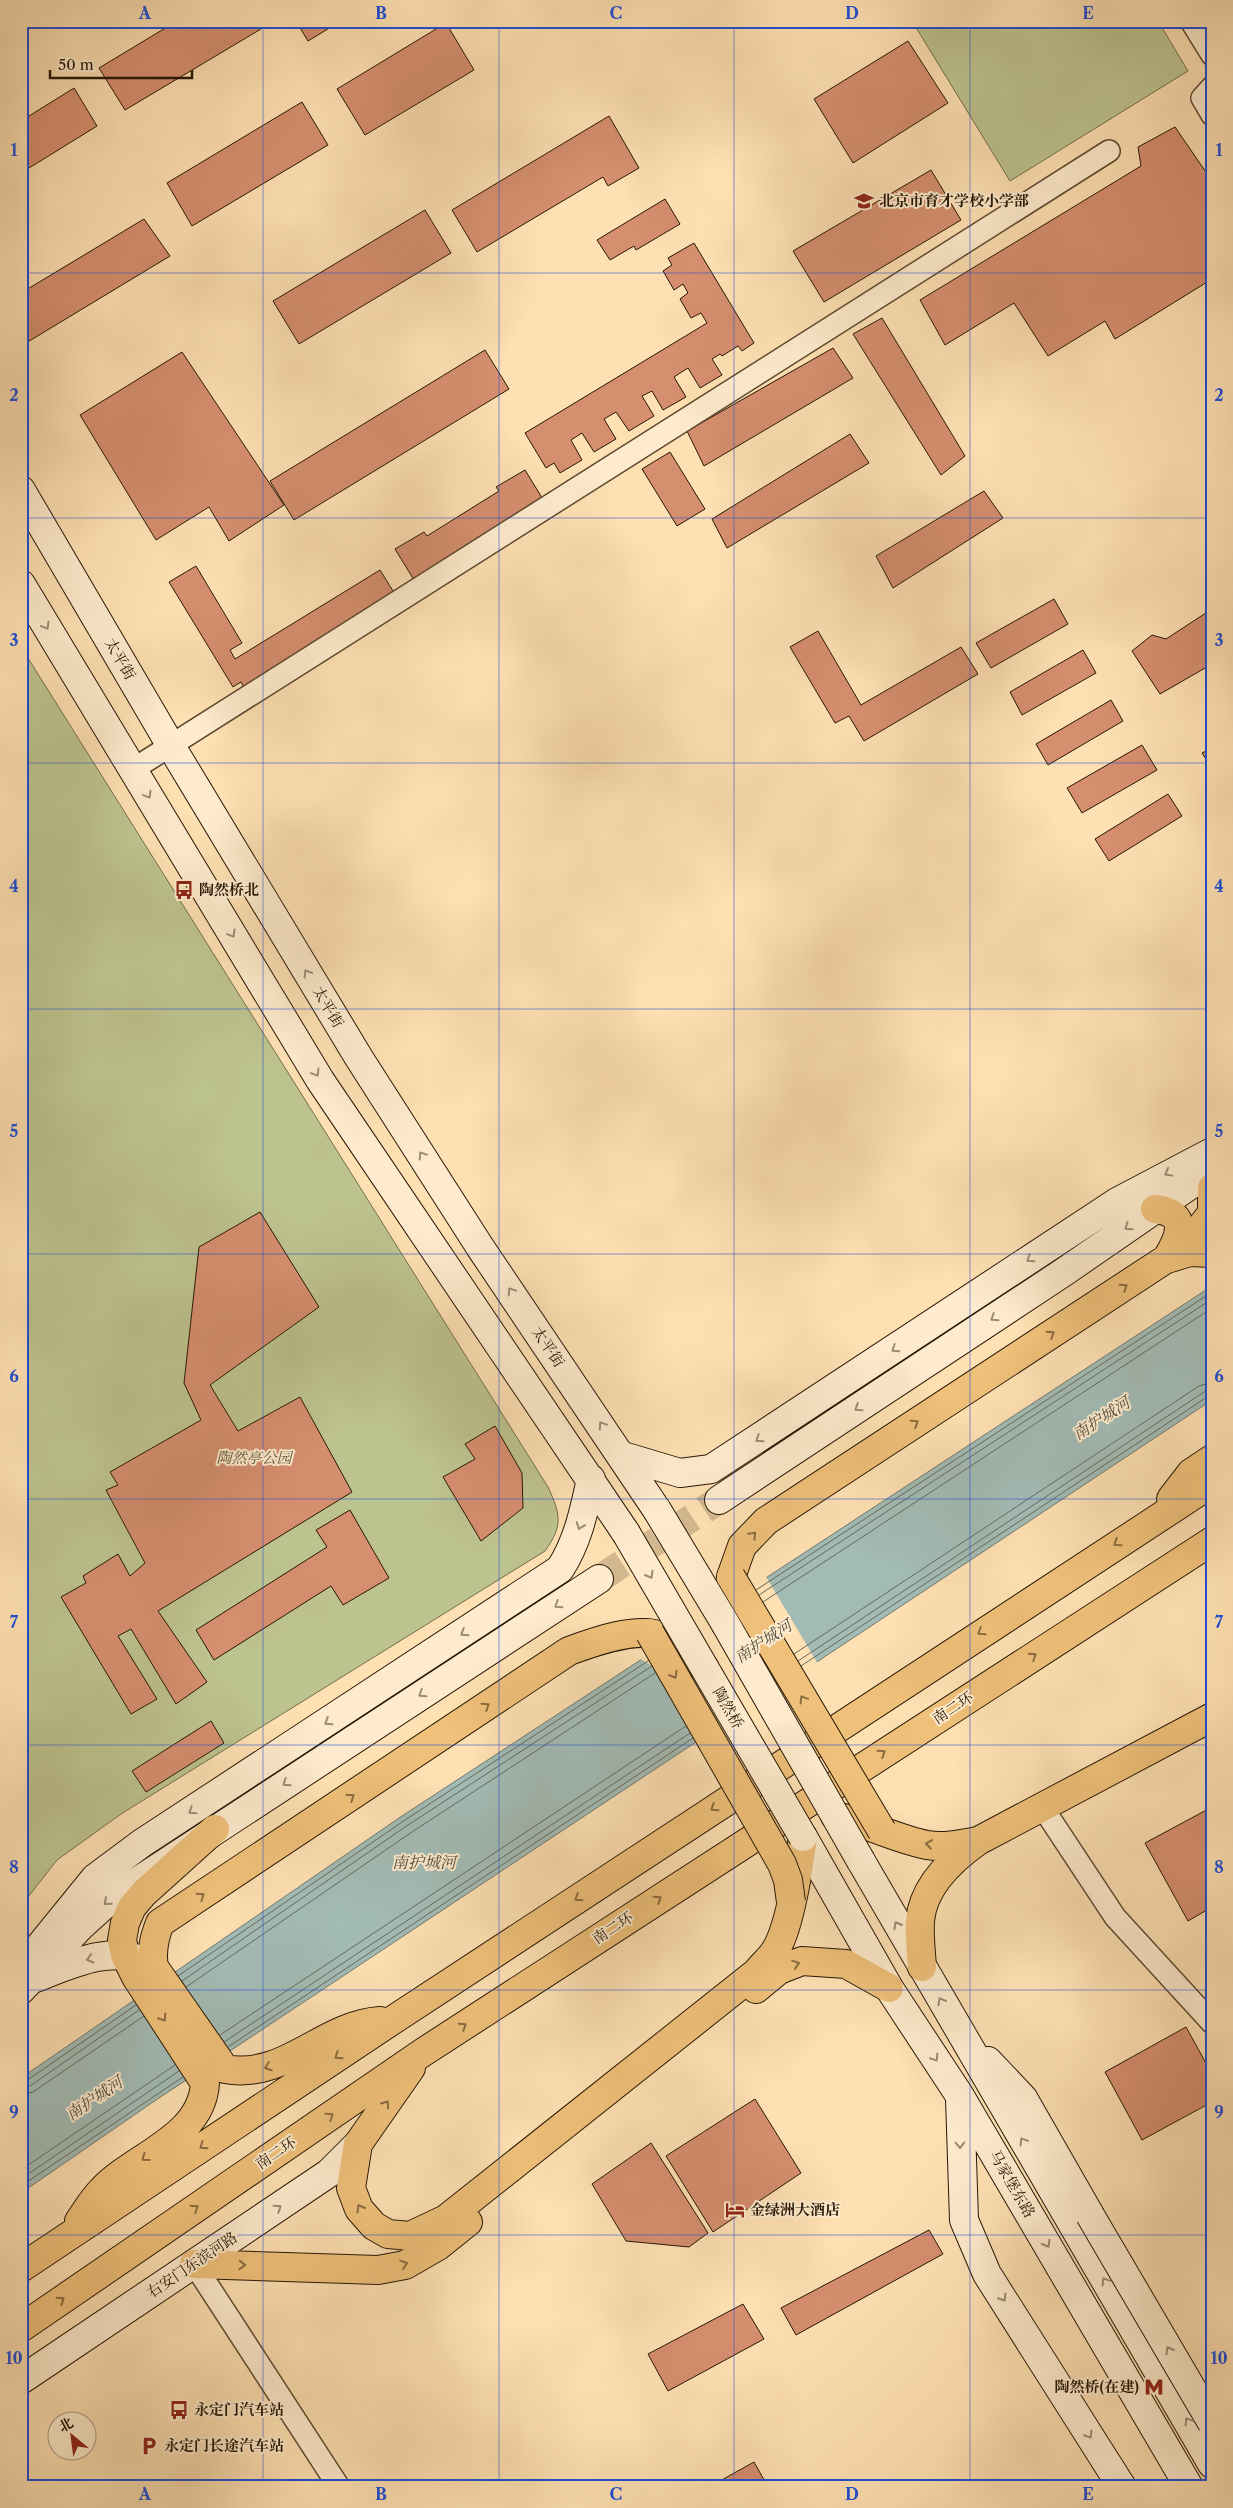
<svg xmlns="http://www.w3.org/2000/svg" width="1233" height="2508" font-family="'Libre Caslon Text','Noto Serif SC',serif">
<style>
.green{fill:#bdc38f;stroke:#726d4a}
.water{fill:#a2bbb5;stroke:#70796f}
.pier{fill:#fee0b2}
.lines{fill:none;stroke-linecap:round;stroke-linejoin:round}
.shore{stroke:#64695d;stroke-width:1}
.building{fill:#d58e6e;stroke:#261705}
.secondary-tunnel{stroke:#d3b88f;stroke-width:28;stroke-dasharray:28 14;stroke-linecap:butt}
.street-casing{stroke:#5c4930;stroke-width:24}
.secondary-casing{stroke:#261705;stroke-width:30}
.highway-casing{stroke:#261705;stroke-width:30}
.street{stroke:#feebcd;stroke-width:21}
.secondary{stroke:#feebcd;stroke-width:28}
.highway{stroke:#efc079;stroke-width:28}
.secondary-bridge-casing{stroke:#261705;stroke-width:30;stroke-linecap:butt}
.highway-bridge-casing{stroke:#261705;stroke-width:30;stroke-linecap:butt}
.secondary-bridge{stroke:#feebcd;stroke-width:28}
.highway-bridge{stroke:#efc079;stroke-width:28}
.oneway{stroke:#9d8c73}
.oneway2{stroke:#8a6c3f}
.grid{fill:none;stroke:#1d4ed8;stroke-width:1;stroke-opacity:0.55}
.labels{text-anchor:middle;stroke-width:4;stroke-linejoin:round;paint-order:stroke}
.poi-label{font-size:15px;font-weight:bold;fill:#261705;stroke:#feebcd;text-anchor:start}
.street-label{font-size:15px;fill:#261705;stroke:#feebcd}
.park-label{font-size:15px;font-style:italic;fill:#5b5335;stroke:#feebcd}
.water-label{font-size:16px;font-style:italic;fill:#515043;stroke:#feebcd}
.neatline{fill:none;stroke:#1d4ed8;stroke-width:2}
.grid-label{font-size:16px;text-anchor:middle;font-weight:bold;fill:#1d4ed8}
</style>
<rect width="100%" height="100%" fill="#fee0b2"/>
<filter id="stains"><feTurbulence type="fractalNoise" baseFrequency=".004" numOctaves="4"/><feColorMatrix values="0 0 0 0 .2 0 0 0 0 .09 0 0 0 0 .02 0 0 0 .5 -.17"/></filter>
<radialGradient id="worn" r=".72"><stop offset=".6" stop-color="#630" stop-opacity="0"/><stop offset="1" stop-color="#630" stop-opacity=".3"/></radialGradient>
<path class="green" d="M912,21H1158L1188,71L1010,181Z
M21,647L548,1487C561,1515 563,1526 545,1551L121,1814L57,1860L21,1906Z"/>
<path class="water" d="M1212,1286V1400L153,2102L21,2193V2078L399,1818Z"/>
<path class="pier" d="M765,1575L818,1664L698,1744L652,1666L639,1658Z"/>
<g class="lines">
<path class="shore" d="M756,1590L1212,1292
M759,1595L1212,1299
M763,1602L1212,1308
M794,1654L1199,1386L1212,1382
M798,1661L1204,1392L1212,1390
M801,1666L1207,1397L1212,1396
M178,1976L402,1822L648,1661
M182,1981L405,1827L652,1666
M186,1987L409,1834L655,1673
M220,2035L686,1726
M224,2042L690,1733
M228,2047L693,1738
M21,2082L26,2081L136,2005
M21,2088L30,2086L139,2010
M21,2095L33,2092L144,2016
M21,2170L175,2065
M21,2179L179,2071
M21,2186L183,2077"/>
</g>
<path class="building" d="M177,21H256L261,29L125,110L99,68Z
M296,21H341L308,41Z
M446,23L474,70L365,135L337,89Z
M908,41L948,103L853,163L814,99Z
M74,88L97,126L21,173V121Z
M302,102L328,145L192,226L167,183Z
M609,116L639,168L608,186L603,177L477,252L452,210Z
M1175,127L1212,181V279L1115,339L1105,321L1048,356L1014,303L945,345L920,300L1141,166L1138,147Z
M931,170L961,220L824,302L793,251Z
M665,199L680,224L636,250L634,246L610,260L597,240Z
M425,210L451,253L299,344L273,301Z
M144,219L170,256L21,346V293Z
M694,243L754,343L742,351L738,346L722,356L720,354L712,359L722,375L700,388L688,368L674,377L686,397L663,410L652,391L642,396L654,416L629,431L616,412L604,419L616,439L594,452L582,433L571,440L582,460L560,473L554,463L546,468L525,433L707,323L701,313L691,318L680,299L688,293L683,284L674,290L663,271L672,265L668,258Z
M882,318L965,456L941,475L853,334Z
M833,348L853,378L704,466L687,431Z
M485,350L509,389L294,520L270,481Z
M182,352L284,505L229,541L209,507L156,540L80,415Z
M850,434L869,463L727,548L712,519Z
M670,452L705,509L677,526L642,469Z
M525,470L544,501L414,580L395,549L424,532L427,536L499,491L496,487Z
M984,491L1003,518L893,588L876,556Z
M196,566L242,643L230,650L235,659L380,570L398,599L246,691L241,682L233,687L169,582Z
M1054,599L1068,624L991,668L976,643Z
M1212,609V664L1160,694L1132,651L1152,635L1166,639Z
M818,631L861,705L961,647L978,674L864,741L849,716L835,723L790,647Z
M1083,650L1096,673L1022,715L1010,692Z
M1111,700L1123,721L1048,765L1036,744Z
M1142,745L1157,770L1082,813L1067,788Z
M1212,748V768L1202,753Z
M1168,794L1182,816L1109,861L1095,839Z
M260,1212L319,1307L210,1385L238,1431L300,1397L352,1492L158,1611L207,1682L176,1704L131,1629L118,1636L157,1699L131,1714L61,1597L86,1583L83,1576L118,1554L130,1576L145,1563L106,1490L118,1485L110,1472L201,1420L184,1383L199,1247Z
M495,1426L522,1473L523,1508L481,1541L443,1477L475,1459L465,1444Z
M350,1510L389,1578L343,1605L331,1586L214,1660L196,1630L327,1547L316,1530Z
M211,1721L224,1743L146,1792L132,1771Z
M1212,1807V1907L1188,1921L1145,1843Z
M1186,2027L1212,2074V2102L1142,2140L1105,2072Z
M755,2099L801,2173L713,2232L666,2156Z
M651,2143L708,2233L689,2247L626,2241L592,2184Z
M929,2230L943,2254L796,2335L781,2308Z
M743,2304L764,2339L668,2391L648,2354Z
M754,2462L768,2487H709Z"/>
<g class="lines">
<path class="secondary-tunnel" d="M599,1579L719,1500"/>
<g class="street-casing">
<path id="street" d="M1191,21L1212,55
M1212,87L1202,98L1212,115
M132,770L1109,151
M1043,1808L1115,1917L1212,2023
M194,2264L339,2487"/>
</g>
<g class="secondary-casing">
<path id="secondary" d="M21,490L171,746L359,1058L480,1247L657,1510
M21,584L320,1080L626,1533
M623,1456L680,1473L711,1469L1117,1202L1212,1152
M719,1500L1064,1272L1212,1170
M803,1837L889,1988L960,2096L1189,2487
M861,1861L1212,2464
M21,1969L95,1878L142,1843L560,1569C578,1541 584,1511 591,1479
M33,1979C67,1966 112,1943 147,1963
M21,1990L80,1927L112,1898L599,1579
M988,2061L1023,2098L1090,2215
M960,2098L964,2220L987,2274L1122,2487
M21,2380L329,2173L358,2144"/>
</g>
<g class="highway-casing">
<path id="highway" d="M1212,1188V1215
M1155,1209C1190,1213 1180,1237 1167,1258
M1167,1259L1190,1252L1212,1253
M1171,1499L1191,1473L1212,1459
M725,1623L731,1577L742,1546L766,1521L1166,1259L1190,1241L1212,1213
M835,1816C867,1823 896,1839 927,1845C944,1848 962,1844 978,1841
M922,1967C921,1952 919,1936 920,1921C923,1886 951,1860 978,1841L1212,1717
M756,1989L779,1970L802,1961L846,1964L889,1988
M380,2021C322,2025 286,2080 225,2069L154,1967C151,1951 154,1938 160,1923L569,1651C593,1642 639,1625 664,1637C678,1643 692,1658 704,1667
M411,2068L358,2144L351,2188L359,2209L374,2226L388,2234L410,2236L446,2219L757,1972C762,1965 770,1959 775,1951C790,1928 799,1866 803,1837
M79,2221C86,2211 93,2199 102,2190C135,2155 202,2138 205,2083L136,1977L125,1955L122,1940L125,1923L132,1907L144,1893L215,1829
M194,2264L378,2270L405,2265L438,2246L468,2222
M21,2268L393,2020L1212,1483
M21,2328L422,2053L1212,1541"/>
</g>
<use href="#street" class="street"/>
<use href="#secondary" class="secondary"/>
<use href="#highway" class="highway"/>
<g class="secondary-bridge-casing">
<path id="secondary-bridge" d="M657,1510L725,1623L861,1861
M626,1533L803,1837
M1090,2215L1212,2423"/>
</g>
<g class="highway-bridge-casing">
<path id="highway-bridge" d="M731,1577L882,1831
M650,1633L782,1864L788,1880L791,1902"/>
</g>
<use href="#secondary-bridge" class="secondary-bridge"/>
<use href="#highway-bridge" class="highway-bridge"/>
</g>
<defs><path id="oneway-chevron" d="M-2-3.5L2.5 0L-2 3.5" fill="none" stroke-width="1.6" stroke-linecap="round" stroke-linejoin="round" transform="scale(1.25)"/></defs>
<g class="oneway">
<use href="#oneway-chevron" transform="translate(46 626) rotate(59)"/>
<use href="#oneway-chevron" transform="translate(148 795) rotate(59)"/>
<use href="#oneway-chevron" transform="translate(232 934) rotate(59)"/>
<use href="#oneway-chevron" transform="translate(307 973) rotate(-121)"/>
<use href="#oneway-chevron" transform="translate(316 1073) rotate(59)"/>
<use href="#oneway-chevron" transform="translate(422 1155) rotate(-123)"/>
<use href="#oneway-chevron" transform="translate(1168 1173) rotate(151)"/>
<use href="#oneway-chevron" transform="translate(1128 1227) rotate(145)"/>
<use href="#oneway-chevron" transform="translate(1030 1259) rotate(146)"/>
<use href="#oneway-chevron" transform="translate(511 1291) rotate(-124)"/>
<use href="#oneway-chevron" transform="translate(994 1318) rotate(147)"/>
<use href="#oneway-chevron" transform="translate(895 1349) rotate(146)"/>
<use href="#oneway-chevron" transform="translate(858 1408) rotate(147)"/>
<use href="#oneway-chevron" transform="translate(602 1425) rotate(-124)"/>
<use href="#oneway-chevron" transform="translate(759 1439) rotate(146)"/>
<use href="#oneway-chevron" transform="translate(580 1526) rotate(110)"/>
<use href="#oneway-chevron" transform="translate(650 1575) rotate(60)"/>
<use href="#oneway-chevron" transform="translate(558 1605) rotate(147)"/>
<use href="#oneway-chevron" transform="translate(464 1633) rotate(147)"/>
<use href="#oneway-chevron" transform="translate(422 1694) rotate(147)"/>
<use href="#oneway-chevron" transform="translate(328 1722) rotate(147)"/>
<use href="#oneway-chevron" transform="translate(286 1783) rotate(147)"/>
<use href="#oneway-chevron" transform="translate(192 1811) rotate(147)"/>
<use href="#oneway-chevron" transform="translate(107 1902) rotate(139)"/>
<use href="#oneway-chevron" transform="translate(897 1925) rotate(-120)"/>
<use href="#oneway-chevron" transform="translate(90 1959) rotate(163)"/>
<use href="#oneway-chevron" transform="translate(941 2001) rotate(-120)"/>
<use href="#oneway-chevron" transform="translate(935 2058) rotate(57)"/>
<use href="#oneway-chevron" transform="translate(1023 2141) rotate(-121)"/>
<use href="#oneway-chevron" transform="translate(960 2145) rotate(89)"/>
<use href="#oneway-chevron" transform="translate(278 2208) rotate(-33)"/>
<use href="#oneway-chevron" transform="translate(1047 2244) rotate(60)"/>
<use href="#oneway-chevron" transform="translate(1105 2281) rotate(-121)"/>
<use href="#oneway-chevron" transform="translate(1003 2298) rotate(58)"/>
<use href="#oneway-chevron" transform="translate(1169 2350) rotate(-120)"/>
<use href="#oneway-chevron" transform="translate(1188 2421) rotate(-121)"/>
<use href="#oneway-chevron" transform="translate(1089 2435) rotate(58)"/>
</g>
<g class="oneway2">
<use href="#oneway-chevron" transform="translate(1124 1287) rotate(-33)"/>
<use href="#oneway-chevron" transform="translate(1051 1334) rotate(-33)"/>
<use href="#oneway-chevron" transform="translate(915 1423) rotate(-33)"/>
<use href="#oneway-chevron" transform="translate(753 1535) rotate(-46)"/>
<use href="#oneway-chevron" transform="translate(1117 1543) rotate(147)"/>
<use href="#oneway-chevron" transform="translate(981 1632) rotate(147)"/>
<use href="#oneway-chevron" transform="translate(1033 1656) rotate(-33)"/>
<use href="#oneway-chevron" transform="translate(674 1675) rotate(60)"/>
<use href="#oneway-chevron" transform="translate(803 1699) rotate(-121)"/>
<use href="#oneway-chevron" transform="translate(486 1706) rotate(-34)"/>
<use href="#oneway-chevron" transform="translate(882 1753) rotate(-33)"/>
<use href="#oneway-chevron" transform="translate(351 1797) rotate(-34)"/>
<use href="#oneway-chevron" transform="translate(714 1808) rotate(147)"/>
<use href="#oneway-chevron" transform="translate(929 1844) rotate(-172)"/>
<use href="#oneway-chevron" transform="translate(201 1896) rotate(-34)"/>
<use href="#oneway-chevron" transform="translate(578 1898) rotate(147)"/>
<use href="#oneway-chevron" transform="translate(658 1899) rotate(-33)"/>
<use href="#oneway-chevron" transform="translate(796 1964) rotate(-18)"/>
<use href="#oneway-chevron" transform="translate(163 2018) rotate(57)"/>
<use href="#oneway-chevron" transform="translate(463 2026) rotate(-33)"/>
<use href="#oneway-chevron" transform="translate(338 2056) rotate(146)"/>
<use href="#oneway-chevron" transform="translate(268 2067) rotate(161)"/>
<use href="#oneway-chevron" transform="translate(386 2104) rotate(-55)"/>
<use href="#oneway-chevron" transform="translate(330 2116) rotate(-34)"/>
<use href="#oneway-chevron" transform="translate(203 2146) rotate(146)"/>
<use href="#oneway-chevron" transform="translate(145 2158) rotate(144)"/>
<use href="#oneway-chevron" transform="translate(195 2208) rotate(-34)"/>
<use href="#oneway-chevron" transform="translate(360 2208) rotate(-120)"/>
<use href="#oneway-chevron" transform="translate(404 2264) rotate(-19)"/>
<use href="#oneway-chevron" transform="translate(242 2265) rotate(2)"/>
<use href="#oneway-chevron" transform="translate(61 2300) rotate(-34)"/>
</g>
<path class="grid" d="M263,21V2487M499,21V2487M734,21V2487M970,21V2487M21,273H1212M21,518H1212M21,763H1212M21,1009H1212M21,1254H1212M21,1499H1212M21,1745H1212M21,1990H1212M21,2235H1212"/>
<defs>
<g id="school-bare" transform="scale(1.5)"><path d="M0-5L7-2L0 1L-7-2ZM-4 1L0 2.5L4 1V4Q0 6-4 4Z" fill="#8f2418" stroke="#feebcd" stroke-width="2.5" paint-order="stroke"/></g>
<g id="bus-bare" transform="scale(1.5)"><path d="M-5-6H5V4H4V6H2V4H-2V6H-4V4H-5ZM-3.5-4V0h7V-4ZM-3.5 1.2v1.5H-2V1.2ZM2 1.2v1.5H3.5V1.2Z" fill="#8f2418" stroke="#feebcd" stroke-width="2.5" paint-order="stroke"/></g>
<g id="hotel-bare" transform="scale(1.5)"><path d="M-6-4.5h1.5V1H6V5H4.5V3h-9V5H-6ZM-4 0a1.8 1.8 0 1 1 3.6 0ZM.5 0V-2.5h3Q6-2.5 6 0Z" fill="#8f2418" stroke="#feebcd" stroke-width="2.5" paint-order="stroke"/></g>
<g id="metro-bare" transform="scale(1.5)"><path d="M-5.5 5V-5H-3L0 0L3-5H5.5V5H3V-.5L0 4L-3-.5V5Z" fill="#8f2418" stroke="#feebcd" stroke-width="2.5" paint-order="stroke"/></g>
<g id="parking-bare" transform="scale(1.5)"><path d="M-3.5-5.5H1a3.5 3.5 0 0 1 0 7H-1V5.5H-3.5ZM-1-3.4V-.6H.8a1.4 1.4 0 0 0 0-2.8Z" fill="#8f2418" stroke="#feebcd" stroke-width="2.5" paint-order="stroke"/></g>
</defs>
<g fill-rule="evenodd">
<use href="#school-bare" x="864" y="201"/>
<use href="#bus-bare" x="184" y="890"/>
<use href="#hotel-bare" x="735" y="2210"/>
<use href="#metro-bare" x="1154" y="2387"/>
<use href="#bus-bare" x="179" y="2410"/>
<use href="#parking-bare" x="149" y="2446"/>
</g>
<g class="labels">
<g class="poi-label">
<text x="879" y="206">北京市育才学校小学部</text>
<text x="199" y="895">陶然桥北</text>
<text x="750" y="2215">金绿洲大酒店</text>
<text x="1139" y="2392" text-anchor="end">陶然桥(在建)</text>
<text x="194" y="2415">永定门汽车站</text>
<text x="164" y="2451">永定门长途汽车站</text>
</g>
<g class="street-label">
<text transform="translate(120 659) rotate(60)" y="5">太平街</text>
<text transform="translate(328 1007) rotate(59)" y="5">太平街</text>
<text transform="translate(548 1347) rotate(56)" y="5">太平街</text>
<text transform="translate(728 1708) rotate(60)" y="5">陶然桥</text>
<text transform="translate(953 1708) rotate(-33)" y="5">南二环</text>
<text transform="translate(613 1928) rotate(-33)" y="5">南二环</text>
<text transform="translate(276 2153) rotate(-34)" y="5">南二环</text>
<text transform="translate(1012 2184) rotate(60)" y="5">马家堡东路</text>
<text transform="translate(192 2265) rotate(-34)" y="5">右安门东滨河路</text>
</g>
<g class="park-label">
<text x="254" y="1463">陶然亭公园</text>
</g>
<g class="water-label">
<text transform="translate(1101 1418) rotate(-33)" y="6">南护城河</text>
<text transform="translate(763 1641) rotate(-33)" y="6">南护城河</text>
<text x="424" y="1868">南护城河</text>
<text transform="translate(94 2098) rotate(-34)" y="6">南护城河</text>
</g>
</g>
<rect width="1233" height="2508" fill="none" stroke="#fee0b2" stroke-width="55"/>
<g transform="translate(72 2436) rotate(331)"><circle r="24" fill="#feebcd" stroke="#a8967d"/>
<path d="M0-4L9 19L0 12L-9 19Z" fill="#8f2418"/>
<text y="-8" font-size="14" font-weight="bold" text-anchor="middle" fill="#261705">北</text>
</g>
<path d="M50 70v8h142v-8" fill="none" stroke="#261705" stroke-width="2.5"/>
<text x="58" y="70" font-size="15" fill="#261705" stroke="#feebcd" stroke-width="4" paint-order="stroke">50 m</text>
<rect x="28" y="28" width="1178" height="2452" class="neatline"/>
<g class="grid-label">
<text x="145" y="19">A</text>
<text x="381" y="19">B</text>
<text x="616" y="19">C</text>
<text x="852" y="19">D</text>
<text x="1088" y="19">E</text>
<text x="14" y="156">1</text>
<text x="1219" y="156">1</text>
<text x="14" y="401">2</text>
<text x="1219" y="401">2</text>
<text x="14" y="646">3</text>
<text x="1219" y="646">3</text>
<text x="14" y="892">4</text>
<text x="1219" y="892">4</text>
<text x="14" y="1137">5</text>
<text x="1219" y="1137">5</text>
<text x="14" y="1382">6</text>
<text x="1219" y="1382">6</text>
<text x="14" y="1628">7</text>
<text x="1219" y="1628">7</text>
<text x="14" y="1873">8</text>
<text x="1219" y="1873">8</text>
<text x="14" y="2118">9</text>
<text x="1219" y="2118">9</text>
<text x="14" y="2364">10</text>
<text x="1219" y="2364">10</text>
<text x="145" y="2500">A</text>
<text x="381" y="2500">B</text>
<text x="616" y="2500">C</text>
<text x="852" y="2500">D</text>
<text x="1088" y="2500">E</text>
</g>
<rect width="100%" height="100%" filter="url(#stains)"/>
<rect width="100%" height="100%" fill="url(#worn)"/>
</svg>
